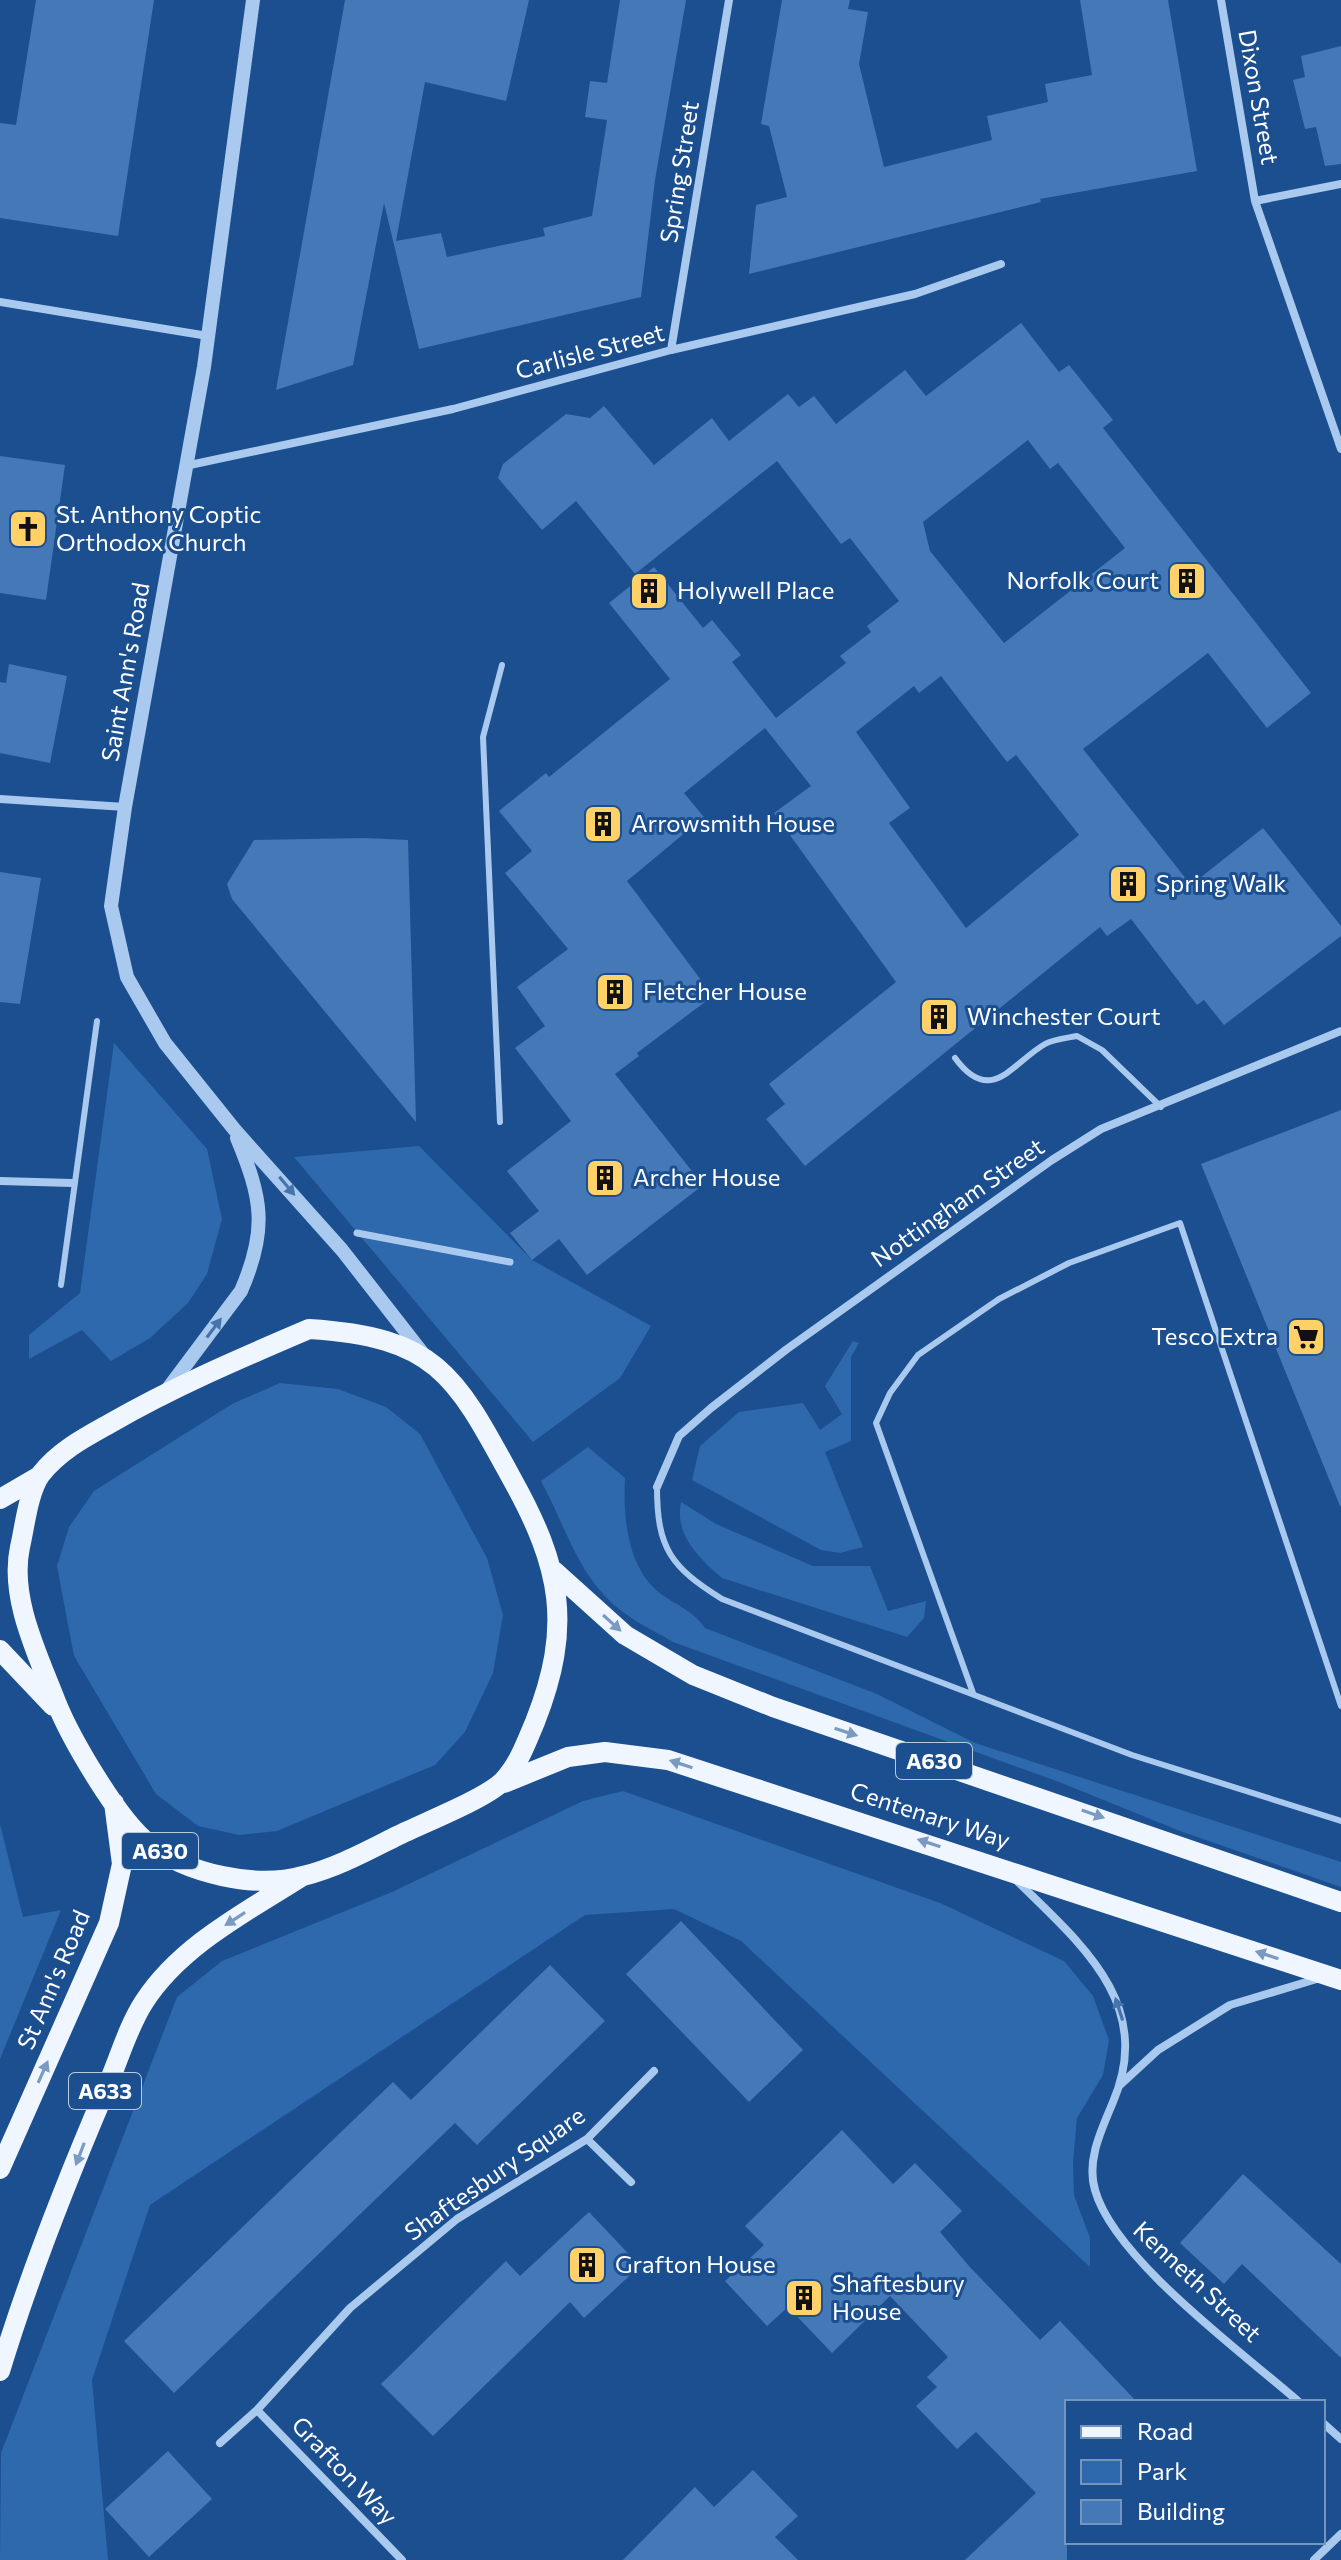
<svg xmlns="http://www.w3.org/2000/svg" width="1341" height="2560" font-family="Commissioner,sans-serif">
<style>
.green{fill:#2e69ad}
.building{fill:#4478b7;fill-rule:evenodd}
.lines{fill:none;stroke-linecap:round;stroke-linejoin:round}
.service{stroke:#a9c9ee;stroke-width:6}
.pedestrian{stroke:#a9c9ee;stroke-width:7}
.minor{stroke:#a9c9ee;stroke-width:8}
.tertiary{stroke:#a9c9ee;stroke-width:14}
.primary{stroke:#f0f6ff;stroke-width:20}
.oneway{fill:#4674ac}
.oneway2{fill:#7b9ac1}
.labels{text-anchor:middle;stroke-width:6;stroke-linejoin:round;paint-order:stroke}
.shield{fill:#1b4f8f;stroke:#bbcadd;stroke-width:2}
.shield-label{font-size:22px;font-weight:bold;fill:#fff}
.street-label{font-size:24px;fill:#fff;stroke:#1b4f8f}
.poi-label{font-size:24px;fill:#fff;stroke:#1b4f8f;text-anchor:start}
</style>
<rect width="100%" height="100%" fill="#1b4f8f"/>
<path class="green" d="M114,1043L207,1149L222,1219L207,1274L188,1303L150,1338L111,1361L82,1330L29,1359V1335L80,1293Z
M419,1146L532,1260L651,1326L620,1378L533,1442L294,1157Z
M853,1341L859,1343L851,1357V1441L825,1452L863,1547L840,1553L821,1550L692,1480L700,1446L739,1412L803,1403L820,1430L842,1414L825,1386Z
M280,1383L338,1389L386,1407L420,1434L487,1558L503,1615L493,1673L465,1732L435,1765L277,1831L239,1835L198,1826L156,1794L74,1656L57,1566L69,1527L94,1491L232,1404Z
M588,1447L625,1478C623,1517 627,1568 661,1594C676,1605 695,1612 705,1628L877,1694L975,1743L1341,1862V1887L1180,1831L1059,1782L673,1642C649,1628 624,1617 605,1596C575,1565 562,1519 541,1481Z
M681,1502L716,1524L813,1566H870L888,1611L926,1601L924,1618L907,1637L722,1578C700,1559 674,1535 681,1502Z
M623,1791L940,1903L1064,1961L1093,1996L1109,2040L1103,2075L1077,2118L1073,2162L1074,2195L1090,2238V2267L741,1941L674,1909L585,1915L150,2205L92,2380L108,2560H0L1,2453L177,1997L222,1961L392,1892L583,1801Z
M0,1824L23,1917L61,1910L0,2059Z"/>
<path class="building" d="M36,0H154L118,236L0,218V123L16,125Z
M345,0H529L506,101L425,82L396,241L441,233L447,257L545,236L543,228L592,216L607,120L585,117L590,81L607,83L620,0H686L655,180L641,297L419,349L384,203L353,365L276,390Z
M782,0H850L848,9L868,12L859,64L884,167L992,140L987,116L1048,102L1045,84L1092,75L1080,0H1168L1197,171L1040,199L1041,202L749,274L756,205L787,197L769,126L761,124Z
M1341,46V164L1325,166L1316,127L1305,129L1293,80L1305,77L1301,56Z
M1021,323L1059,372L1069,365L1113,420L1103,428L1311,693L1267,728L1208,653L1083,749L1191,885L1263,828L1341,926V936L1224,1025L1204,1000L1197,1005L1131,919L1107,936L1100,927L805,1166L766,1119L785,1104L769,1084L896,982L774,813L811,786L765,728L684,793L704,817L627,881L713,996L637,1053L639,1056L615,1074L703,1185L587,1275L559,1239L532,1260L510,1233L539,1211L507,1171L571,1121L515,1048L545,1026L517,987L568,949L505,873L532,851L499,811L546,773L549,777L670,679L609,603L654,567L703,628L712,620L741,655L732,662L776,718L846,663L840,656L871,632L867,626L899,601L850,538L841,544L777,461L635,574L576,501L542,530L498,478L503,464L566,414L590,418L604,406L654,465L712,418L729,441L788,394L799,407L814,396L836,424L905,370L926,396ZM1028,440L1050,469L1058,463L1125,548L1004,643L930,551L923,522ZM941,676L1007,762L1016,755L1079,835L966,928L889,823L910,808L856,732L914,686L919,693Z
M0,456L65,465L46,600L0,593Z
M9,664L67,676L50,763L0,753V682L6,683Z
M364,838L408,840L416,1122L232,899L227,884L254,840Z
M0,872L41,878L20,1004L0,1002Z
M1341,1110V1506H1340L1201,1164Z
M681,1921L803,2050L749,2102L626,1974Z
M550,1965L605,2021L477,2145L455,2123L174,2393L124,2341L393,2082L411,2100Z
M842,2130L893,2184L915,2163L962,2211L940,2232L969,2266L1040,2340L1060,2321L1137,2402H1067V2560H965L1036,2493L976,2432L957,2449L916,2406L937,2387L927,2377L948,2357L890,2296L832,2353L788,2307L767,2326L725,2281L764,2245L745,2226Z
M1243,2174L1341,2264V2358L1242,2264L1224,2284L1180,2243Z
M589,2212L640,2266L584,2318L570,2302L433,2436L381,2384L506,2261L520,2276Z
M168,2451L212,2499L149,2557L105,2509Z
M753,2470L798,2516L775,2537L798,2560H623L695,2487L714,2507Z"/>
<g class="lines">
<path class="service" d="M955,1058C991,1107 1012,1063 1045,1044C1054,1039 1067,1038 1077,1036L1102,1050L1161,1107
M500,1122L483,737L502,665
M61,1285L97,1021
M657,1487C657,1549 671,1567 722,1599L1132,1755L1341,1821
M973,1693L876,1423L890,1393L918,1355L999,1299L1069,1263L1180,1223L1341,1706"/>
<path class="pedestrian" d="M357,1233L510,1262"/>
<path class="minor" d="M1221,0L1255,201L1341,449
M1255,201L1341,184
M0,302L208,336
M671,350L729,0
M185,466L453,409L671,350L915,294L1001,264
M0,799L125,807
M0,1181L72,1183
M657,1487L679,1436L711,1408L787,1349L1052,1160L1101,1129L1341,1031
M1017,1881C1081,1944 1155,2004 1113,2102C1102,2129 1086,2160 1095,2190C1114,2259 1242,2352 1299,2402
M1120,2085L1158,2050L1230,2005L1320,1978
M587,2139L631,2182
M257,2410L402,2560
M1323,2423L1341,2439
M220,2443L257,2410L350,2308L457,2219L587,2139L654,2071
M1314,2560L1341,2534"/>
<path class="tertiary" d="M253,0L204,367L125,807L111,906L127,977L165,1043L234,1129L342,1250L424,1355
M167,1390L241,1291C268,1229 262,1198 237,1138"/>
<path class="primary" d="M309,1329C436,1337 455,1374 512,1479C561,1567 573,1626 535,1722C526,1743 519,1764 503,1781C485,1799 423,1823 397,1836C367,1851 336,1868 303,1876C256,1889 187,1874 149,1844C118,1820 71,1739 56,1702C38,1655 9,1598 20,1547C25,1526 28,1492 41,1474C59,1451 84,1438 109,1424C173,1387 241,1358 309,1329Z
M0,1499L38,1477
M554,1571L625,1635L693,1675L773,1707L1341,1902
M0,1650L53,1706
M504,1783L568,1757L605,1752L668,1760L1341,1980
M0,2169L109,1923L122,1864L114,1803
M0,2371C29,2276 66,2182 105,2091C118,2063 127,2028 144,2002C180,1946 246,1912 301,1877"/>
</g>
<defs><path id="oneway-solid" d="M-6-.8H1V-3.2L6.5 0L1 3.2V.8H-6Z" transform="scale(2)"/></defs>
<g class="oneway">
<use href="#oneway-solid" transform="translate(287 1186) rotate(50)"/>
<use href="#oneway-solid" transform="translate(214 1328) rotate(-53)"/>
<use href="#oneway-solid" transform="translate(1119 2009) rotate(-108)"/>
</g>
<g class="oneway2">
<use href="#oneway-solid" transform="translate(612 1623) rotate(42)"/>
<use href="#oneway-solid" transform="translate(846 1732) rotate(18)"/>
<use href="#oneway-solid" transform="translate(681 1764) rotate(-162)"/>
<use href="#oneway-solid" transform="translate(1093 1814) rotate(19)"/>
<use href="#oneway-solid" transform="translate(929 1843) rotate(-162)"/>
<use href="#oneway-solid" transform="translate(235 1919) rotate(147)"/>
<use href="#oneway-solid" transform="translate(1267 1955) rotate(-162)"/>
<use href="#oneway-solid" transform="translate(43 2072) rotate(-66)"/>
<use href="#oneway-solid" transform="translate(80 2154) rotate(111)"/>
</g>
<defs>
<g id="church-square" transform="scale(2)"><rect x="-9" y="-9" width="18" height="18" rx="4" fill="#ffd166" stroke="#1b4f8f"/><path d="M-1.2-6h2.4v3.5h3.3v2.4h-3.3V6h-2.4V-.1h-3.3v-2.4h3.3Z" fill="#111"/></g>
<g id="building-square" transform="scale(2)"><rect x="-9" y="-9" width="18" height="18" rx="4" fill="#ffd166" stroke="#1b4f8f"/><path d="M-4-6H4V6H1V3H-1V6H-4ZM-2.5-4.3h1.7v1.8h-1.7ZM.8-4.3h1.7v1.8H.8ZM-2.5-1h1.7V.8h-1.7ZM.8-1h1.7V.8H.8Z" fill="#111"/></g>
<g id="supermarket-square" transform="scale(2)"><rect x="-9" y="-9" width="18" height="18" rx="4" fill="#ffd166" stroke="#1b4f8f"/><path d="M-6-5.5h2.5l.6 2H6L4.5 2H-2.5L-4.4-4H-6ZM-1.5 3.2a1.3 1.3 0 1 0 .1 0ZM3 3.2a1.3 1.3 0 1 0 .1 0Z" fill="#111"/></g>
</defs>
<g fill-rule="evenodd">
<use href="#church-square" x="28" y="529"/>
<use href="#building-square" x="1187" y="581"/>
<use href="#building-square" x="649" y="591"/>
<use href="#building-square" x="603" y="824"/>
<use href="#building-square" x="1128" y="884"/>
<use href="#building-square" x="615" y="992"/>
<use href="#building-square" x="939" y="1017"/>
<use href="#building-square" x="605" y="1178"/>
<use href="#supermarket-square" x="1306" y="1337"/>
<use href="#building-square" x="587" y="2265"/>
<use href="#building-square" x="804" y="2298"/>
</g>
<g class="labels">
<g class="shield">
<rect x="896" y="1743" width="76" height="36" rx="6"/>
<rect x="122" y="1833" width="76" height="36" rx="6"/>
<rect x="69" y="2073" width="72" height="36" rx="6"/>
</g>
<g class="shield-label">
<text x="934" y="1769">A630</text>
<text x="160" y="1859">A630</text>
<text x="105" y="2099">A633</text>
</g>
<g class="street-label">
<text transform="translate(1258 97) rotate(80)" y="8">Dixon Street</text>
<text transform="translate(680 172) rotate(-81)" y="8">Spring Street</text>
<text transform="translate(590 352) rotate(-15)" y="8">Carlisle Street</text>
<text transform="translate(126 672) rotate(-80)" y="8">Saint Ann's Road</text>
<text transform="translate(958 1203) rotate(-35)" y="8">Nottingham Street</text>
<text transform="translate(930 1816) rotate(18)" y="8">Centenary Way</text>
<text transform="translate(54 1980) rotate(-67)" y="8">St Ann's Road</text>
<text transform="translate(495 2174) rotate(-35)" y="8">Shaftesbury Square</text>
<text transform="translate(1197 2282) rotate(43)" y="8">Kenneth Street</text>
<text transform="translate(344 2471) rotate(46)" y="8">Grafton Way</text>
</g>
<g class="poi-label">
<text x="56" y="523">St. Anthony Coptic<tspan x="56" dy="28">Orthodox Church</tspan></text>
<text x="1159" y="589" text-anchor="end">Norfolk Court</text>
<text x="677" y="599">Holywell Place</text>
<text x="631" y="832">Arrowsmith House</text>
<text x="1156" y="892">Spring Walk</text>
<text x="643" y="1000">Fletcher House</text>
<text x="967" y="1025">Winchester Court</text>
<text x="633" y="1186">Archer House</text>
<text x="1278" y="1345" text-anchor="end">Tesco Extra</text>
<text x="615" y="2273">Grafton House</text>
<text x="832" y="2292">Shaftesbury<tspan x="832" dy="28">House</tspan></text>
</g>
</g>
<rect x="1065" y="2400" width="260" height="144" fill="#1b4f8f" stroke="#7695bc" stroke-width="2"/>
<rect x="1081" y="2426" width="40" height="12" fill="#f0f6ff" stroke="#7695bc" stroke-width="2"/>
<text x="1137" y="2440" font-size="24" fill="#ffffff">Road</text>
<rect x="1081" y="2460" width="40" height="24" fill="#2e69ad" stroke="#7695bc" stroke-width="2"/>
<text x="1137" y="2480" font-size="24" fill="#ffffff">Park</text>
<rect x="1081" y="2500" width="40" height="24" fill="#4478b7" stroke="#7695bc" stroke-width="2"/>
<text x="1137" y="2520" font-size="24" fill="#ffffff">Building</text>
</svg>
